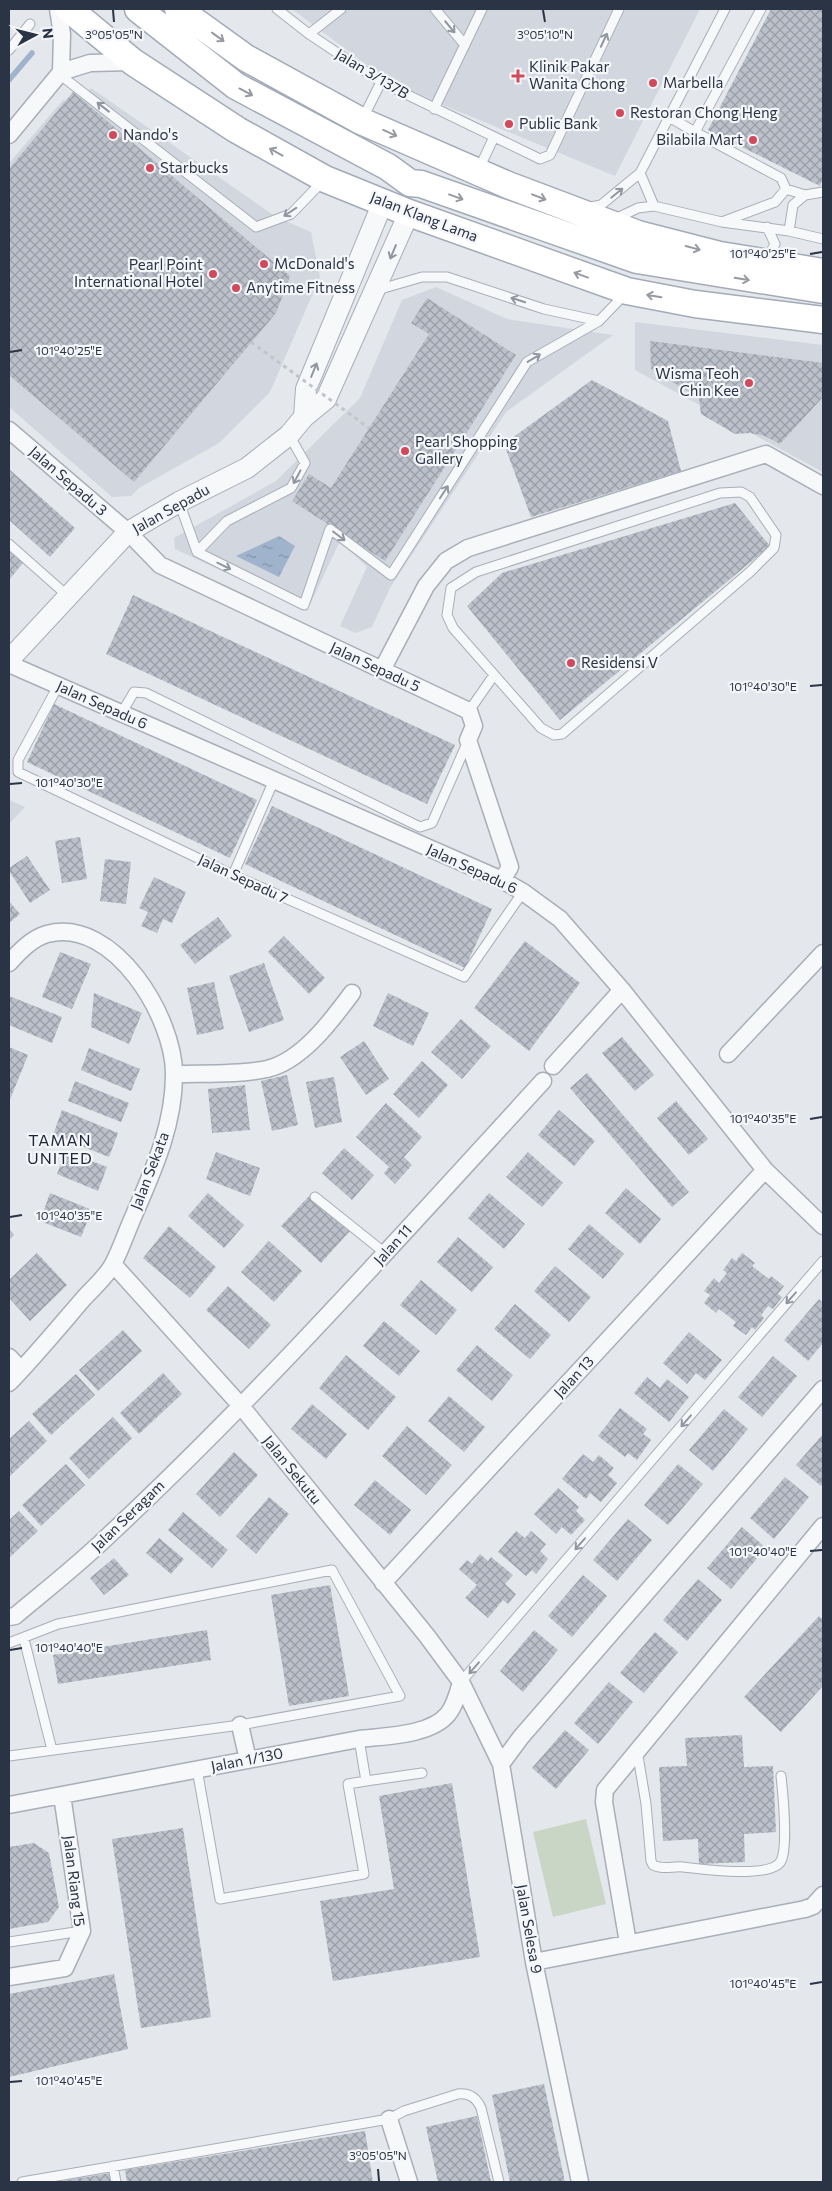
<svg xmlns="http://www.w3.org/2000/svg" width="832" height="2191" font-family="Commissioner,sans-serif">
<style>
.built{fill:#d2d6de}
.green{fill:#c9d6c5}
.water{fill:url(#water-ripples)}
.lines{fill:none;stroke-linecap:round;stroke-linejoin:round}
.stream{stroke:#9fb4cc;stroke-width:5.5}
.building{fill:url(#building-cross-hatch)}
.service-casing{stroke:#a9aeb7;stroke-width:11}
.minor-casing{stroke:#a9aeb7;stroke-width:19}
.tertiary-casing{stroke:#a9aeb7;stroke-width:22}
.primary-casing{stroke:#a3abb8;stroke-width:29}
.service{stroke:#f7f8fa;stroke-width:9}
.minor{stroke:#f7f8fa;stroke-width:16}
.tertiary{stroke:#f7f8fa;stroke-width:20}
.primary{stroke:#fff;stroke-width:26}
.path-bridge{stroke:#c2c5cb;stroke-width:3;stroke-dasharray:4 4;stroke-linecap:butt}
.oneway{stroke:#9196a0}
.oneway2{stroke:#959aa2}
.ticks{fill:none;stroke:#2b3445;stroke-width:2}
.poi-dot{fill:#d1495b;stroke:#f4f6f9;stroke-width:2}
.labels{text-anchor:middle;stroke-width:4.5;stroke-linejoin:round;paint-order:stroke}
.poi-label{font-size:15px;fill:#2b3445;stroke:#f4f6f9;text-anchor:start}
.street-label{font-size:15px;fill:#2b3445;stroke:#f4f6f9}
.neighbourhood-label{font-size:16px;letter-spacing:1px;fill:#1d2536;stroke:#f4f6f9}
.ticks-label{font-size:12px;text-anchor:middle;fill:#2b3445;stroke:#f4f6f9;stroke-width:4.5;stroke-linejoin:round;paint-order:stroke}
</style>
<defs>
<pattern id="water-ripples" width="26" height="14" patternUnits="userSpaceOnUse" patternTransform="scale(1.25)"><rect width="26" height="14" fill="#9fb4cc"/><path d="M2 4q2-2 4 0t4 0M15 11q2-2 4 0t4 0" fill="none" stroke="#8293a7"/></pattern>
<pattern id="building-cross-hatch" width="8" height="8" patternUnits="userSpaceOnUse" patternTransform="scale(1.25)"><rect width="8" height="8" fill="#bbc0ca"/><path d="M0 0l8 8M0 8l8-8" fill="none" stroke="#989da6"/></pattern>
</defs>
<rect width="100%" height="100%" fill="#e4e7ec"/>
<path class="built" d="M292,9H700L615,176L443,105L383,77Z
M91,88L276,217L311,232L320,277L270,392L219,443L139,488L131,496L112,497L9,407V163L63,100L79,99Z
M436,287L507,319L613,335L506,412L390,588L372,627L355,633L340,626L367,567L340,541L307,611L175,549L174,538L276,481L360,398L402,300Z
M635,322L823,345V472L635,370Z
M9,800L25,807L9,824Z"/>
<path class="green" d="M586,1819L606,1904L553,1917L533,1832Z"/>
<path class="water" d="M279,536L295,546L279,577L236,556Z"/>
<g class="lines">
<path class="stream" d="M9,80L32,53"/>
</g>
<path class="building" d="M771,9H823V178L820,186L708,130Z
M73,92L290,276L276,313L134,482L9,375V169Z
M427,298L516,355L385,561L292,501L309,474L331,488L429,334L411,323Z
M650,341L823,363V397L780,444L765,436L750,433L735,434L701,414L699,398L651,369Z
M592,380L668,421L681,471L531,517L504,444Z
M9,469L75,528L50,557L9,520Z
M735,503L770,546L560,720L467,606L502,573Z
M9,550L23,563L9,580Z
M133,595L455,745L427,804L106,654Z
M54,704L257,800L230,858L27,762Z
M272,806L492,909L465,968L245,864Z
M80,837L87,879L62,883L55,841Z
M27,856L50,890L30,903L9,871V868Z
M105,859L131,862L126,904L100,901Z
M154,877L186,892L172,923L163,919L157,933L141,926L148,912L139,908Z
M9,901L20,914L9,923Z
M218,917L232,936L195,964L180,945Z
M284,936L325,978L309,994L268,952Z
M525,941L580,983L529,1051L474,1008Z
M60,952L91,964L72,1009L42,997Z
M264,963L284,1020L249,1032L229,976Z
M214,982L224,1029L197,1035L187,988Z
M94,993L142,1013L129,1044L91,1027Z
M388,993L429,1013L413,1046L373,1026Z
M9,996L62,1017L52,1043L9,1025Z
M461,1019L491,1046L462,1079L431,1052Z
M622,1037L654,1075L635,1091L602,1053Z
M364,1041L389,1079L366,1095L340,1057Z
M9,1047L28,1055L9,1102Z
M89,1048L140,1069L131,1091L81,1070Z
M422,1061L448,1085L419,1118L393,1094Z
M587,1073L689,1192L672,1207L570,1088Z
M287,1075L298,1125L272,1131L261,1081Z
M334,1077L342,1122L315,1128L306,1082Z
M75,1081L129,1103L121,1122L68,1101Z
M245,1085L250,1130L212,1133L208,1089Z
M676,1101L708,1139L689,1155L657,1118Z
M386,1103L422,1137L404,1157L412,1165L395,1184L384,1173L389,1167L356,1137Z
M62,1110L118,1133L109,1157L53,1135Z
M559,1110L595,1141L574,1166L538,1135Z
M344,1148L374,1175L352,1200L322,1173Z
M66,1151L107,1167L98,1191L57,1174Z
M216,1152L260,1168L250,1196L206,1179Z
M528,1152L563,1183L542,1207L506,1177Z
M626,1188L661,1219L640,1244L605,1213Z
M50,1193L92,1210L81,1237L40,1221Z
M208,1193L244,1225L224,1248L188,1216Z
M489,1193L525,1224L504,1249L468,1218Z
M310,1195L350,1231L321,1263L281,1226Z
M589,1224L624,1254L603,1279L568,1249Z
M169,1226L216,1267L190,1298L143,1258Z
M9,1229L14,1235L9,1240Z
M458,1237L493,1267L472,1292L437,1262Z
M269,1241L302,1271L274,1302L241,1272Z
M37,1253L67,1285L30,1321L9,1298V1280Z
M742,1253L755,1263L752,1266L769,1279L771,1276L784,1286L778,1294L782,1297L773,1309L768,1306L761,1315L764,1318L755,1330L752,1327L746,1335L733,1326L736,1322L719,1309L716,1313L704,1303L710,1295L704,1291L714,1278L719,1283L727,1273L723,1270L732,1258L736,1261Z
M555,1266L591,1297L569,1322L534,1291Z
M421,1280L457,1310L436,1335L400,1305Z
M228,1286L271,1325L249,1349L206,1310Z
M819,1299L823,1303V1343L808,1361L784,1340Z
M515,1304L551,1335L530,1359L494,1329Z
M384,1321L420,1351L399,1376L363,1346Z
M123,1330L142,1351L98,1391L79,1370Z
M689,1332L722,1360L705,1380L696,1373L687,1384L663,1363Z
M477,1345L513,1375L492,1401L456,1370Z
M346,1355L396,1397L368,1430L319,1388Z
M773,1356L797,1376L762,1417L738,1397Z
M163,1373L182,1394L139,1434L120,1413Z
M76,1374L95,1395L51,1435L32,1414Z
M647,1377L660,1388L667,1379L689,1397L669,1422L634,1393Z
M449,1396L485,1427L464,1452L428,1421Z
M312,1404L347,1434L326,1459L291,1429Z
M620,1408L647,1429L643,1434L651,1440L637,1460L628,1453L625,1457L598,1436Z
M724,1409L748,1429L713,1471L689,1450Z
M113,1417L132,1438L89,1479L69,1458Z
M29,1421L47,1441L9,1477V1439Z
M407,1426L452,1465L426,1495L382,1456Z
M823,1434V1483L821,1486L796,1465Z
M234,1452L258,1475L220,1517L196,1494Z
M583,1454L593,1462L599,1455L614,1468L608,1475L617,1483L601,1502L590,1493L586,1499L562,1479Z
M66,1464L85,1485L41,1526L22,1505Z
M678,1464L703,1484L668,1525L644,1505Z
M785,1477L809,1497L774,1539L750,1518Z
M375,1480L411,1510L390,1535L354,1505Z
M558,1488L579,1507L576,1511L585,1520L571,1535L562,1527L556,1534L534,1514Z
M269,1497L289,1514L256,1554L236,1536Z
M19,1511L38,1531L9,1558V1520Z
M183,1512L228,1550L212,1568L168,1530Z
M628,1519L652,1540L617,1581L593,1560Z
M742,1527L766,1548L731,1589L707,1568Z
M516,1531L525,1538L531,1531L546,1544L540,1551L548,1559L536,1574L532,1570L526,1576L498,1552Z
M159,1538L184,1559L171,1574L146,1553Z
M480,1554L488,1561L491,1557L513,1575L505,1584L516,1594L508,1604L503,1600L488,1618L465,1598L477,1585L459,1569L467,1560L472,1564Z
M114,1558L129,1575L104,1595L90,1578Z
M583,1575L607,1596L572,1637L548,1616Z
M698,1579L722,1600L687,1641L663,1620Z
M330,1585L349,1696L289,1706L271,1595Z
M819,1616L823,1620V1686L781,1732L744,1697Z
M207,1630L211,1660L58,1684L53,1655Z
M534,1630L558,1650L523,1692L500,1671Z
M655,1632L678,1652L644,1693L620,1673Z
M609,1682L633,1702L598,1744L574,1723Z
M565,1730L589,1750L556,1789L532,1768Z
M742,1735L744,1767L773,1766L776,1832L744,1834L745,1862L699,1864L698,1839L663,1841L659,1767L687,1766L685,1738Z
M452,1783L480,1957L333,1981L320,1901L394,1889L379,1796Z
M183,1828L211,2017L141,2028L112,1839Z
M34,1843L49,1853L59,1907L48,1922L9,1929V1847Z
M114,1974L128,2049L9,2077V1994Z
M544,2084L565,2182H510L492,2095Z
M477,2116L491,2182H438L426,2127Z
M365,2131L373,2182H127L125,2170Z
M111,2173L112,2182H62V2181Z"/>
<g class="lines">
<g class="service-casing">
<path id="service" d="M277,9L309,34L381,82L540,159L550,155L619,9
M435,9L465,45
M309,34L341,9
M9,50L30,24
M59,74L256,227L291,214L323,181
M434,109L482,9
M669,117L695,132
M362,120L381,82
M478,171L494,137
M640,173L725,9
M786,189L805,195
M590,207L601,205L640,173L654,206
M615,219L638,208L654,206L722,222L789,231L823,239
M722,222L775,202L786,189L781,178L695,132L761,9
M789,231L793,205L805,195L823,192
M764,257H768L775,244L767,227
M377,290L422,277H447L544,309L599,321
M741,492L750,497L776,535L774,548L751,571L562,734L554,735L541,728L453,628L447,615L451,588L476,572L720,493Z
M179,502L197,552L304,605L330,529L391,575L527,362L599,321L626,293
M9,544L69,597
M197,552L227,521L291,488L305,463L289,435
M58,686L18,760V772L233,875L464,977L523,892
M469,711L494,675
M121,714L134,692L146,693L420,827L432,823L468,741
M233,875L274,780
M315,1197L385,1253
M24,1639L52,1750
M9,1643L58,1624L332,1570L400,1696L240,1725L9,1756
M461,1682L823,1261
M637,1750L646,1804L651,1861L653,1865C662,1870 673,1866 683,1867C701,1869 771,1879 781,1861C788,1847 783,1794 781,1776
M197,1769L220,1899L364,1874L348,1784L366,1781L359,1739
M366,1781L422,1773
M9,1942L82,1931
M113,2166L116,2182
M22,2182L389,2119L404,2111L458,2094C469,2093 476,2097 481,2108L499,2182"/>
</g>
<g class="minor-casing">
<path id="minor" d="M58,9L62,34L61,72
M9,135L61,72L90,63L133,62
M9,430L128,532L160,565L469,711L474,726L468,740L510,867L502,880
M9,664L502,880L523,892L560,919L622,990L765,1170L823,1226
M382,670L426,586L446,561L468,548L766,454L823,486
M9,963C19,952 32,938 47,934C114,916 175,1019 174,1075C174,1128 151,1175 131,1222C125,1236 120,1251 113,1264C107,1276 93,1288 84,1298C59,1327 35,1356 9,1383
M728,1054L823,953
M553,1066L622,990
M174,1074C205,1073 237,1075 267,1069C302,1061 332,1020 352,993
M113,1264L241,1406L427,1636L461,1682L501,1764L534,1962L580,2182
M9,1357L21,1370
M383,1583L765,1170
M9,1617L15,1616C46,1590 78,1565 107,1537C261,1393 401,1236 543,1081
M240,1725L248,1760
M501,1764L521,1737L823,1389
M9,1805L359,1739C384,1736 430,1736 448,1714C455,1705 458,1693 461,1682
M628,1943L604,1802L605,1790L823,1526
M534,1962L805,1909L813,1906L823,1895
M9,1977L65,1968L82,1931L62,1795
M389,2119L409,2182"/>
</g>
<g class="tertiary-casing">
<path id="tertiary" d="M304,417L306,389L383,202
M9,660L128,532L179,502L247,468L289,435L304,417L326,399L409,213"/>
</g>
<g class="primary-casing">
<path id="primary" d="M69,9L133,62L237,130L325,179L409,213L627,291L695,304L823,320
M138,9L236,86L388,167L410,183L421,184L637,260L823,290
M178,9L246,58L361,121L508,185L638,234L720,255L823,272"/>
</g>
<use href="#service" class="service"/>
<use href="#minor" class="minor"/>
<use href="#tertiary" class="tertiary"/>
<use href="#primary" class="primary"/>
<path class="path-bridge" d="M251,342L369,428"/>
</g>
<defs><path id="oneway-shaft" d="M-6 0H5M1.5-3L5.5 0L1.5 3" fill="none" stroke-width="1.6" stroke-linecap="round" stroke-linejoin="round" transform="scale(1.25)"/></defs>
<g class="oneway">
<use href="#oneway-shaft" transform="translate(450 27) rotate(50)"/>
<use href="#oneway-shaft" transform="translate(604 40) rotate(-65)"/>
<use href="#oneway-shaft" transform="translate(103 107) rotate(-142)"/>
<use href="#oneway-shaft" transform="translate(617 193) rotate(-39)"/>
<use href="#oneway-shaft" transform="translate(290 212) rotate(146)"/>
<use href="#oneway-shaft" transform="translate(393 252) rotate(113)"/>
<use href="#oneway-shaft" transform="translate(518 300) rotate(-162)"/>
<use href="#oneway-shaft" transform="translate(534 358) rotate(-31)"/>
<use href="#oneway-shaft" transform="translate(314 370) rotate(-68)"/>
<use href="#oneway-shaft" transform="translate(297 477) rotate(118)"/>
<use href="#oneway-shaft" transform="translate(444 492) rotate(-57)"/>
<use href="#oneway-shaft" transform="translate(339 536) rotate(37)"/>
<use href="#oneway-shaft" transform="translate(224 566) rotate(26)"/>
<use href="#oneway-shaft" transform="translate(791 1298) rotate(131)"/>
<use href="#oneway-shaft" transform="translate(686 1421) rotate(131)"/>
<use href="#oneway-shaft" transform="translate(580 1544) rotate(131)"/>
<use href="#oneway-shaft" transform="translate(474 1668) rotate(131)"/>
</g>
<g class="oneway2">
<use href="#oneway-shaft" transform="translate(218 37) rotate(36)"/>
<use href="#oneway-shaft" transform="translate(246 92) rotate(28)"/>
<use href="#oneway-shaft" transform="translate(390 133) rotate(24)"/>
<use href="#oneway-shaft" transform="translate(276 152) rotate(-151)"/>
<use href="#oneway-shaft" transform="translate(456 197) rotate(20)"/>
<use href="#oneway-shaft" transform="translate(539 197) rotate(21)"/>
<use href="#oneway-shaft" transform="translate(693 248) rotate(15)"/>
<use href="#oneway-shaft" transform="translate(581 275) rotate(-160)"/>
<use href="#oneway-shaft" transform="translate(742 279) rotate(10)"/>
<use href="#oneway-shaft" transform="translate(654 296) rotate(-170)"/>
</g>
<path class="ticks" d="M113,10L114,22M543,10L545,22M810,254L822,252M10,352L22,350M810,686L822,685M10,784L22,783M810,1119L822,1117M10,1217L22,1215M810,1551L822,1550M10,1650L22,1648M810,1984L822,1982M10,2082L22,2081M378,2169L379,2181"/>
<g class="poi-dot">
<path d="M515.5 68.5h5v5h5v5h-5v5h-5v-5h-5v-5h5z"/>
<circle cx="653" cy="83" r="5"/>
<circle cx="620" cy="113" r="5"/>
<circle cx="509" cy="124" r="5"/>
<circle cx="113" cy="135" r="5"/>
<circle cx="753" cy="140" r="5"/>
<circle cx="150" cy="168" r="5"/>
<circle cx="264" cy="264" r="5"/>
<circle cx="213" cy="274" r="5"/>
<circle cx="236" cy="288" r="5"/>
<circle cx="749" cy="383" r="5"/>
<circle cx="405" cy="451" r="5"/>
<circle cx="571" cy="663" r="5"/>
</g>
<g class="labels">
<g class="poi-label">
<text x="529" y="72">Klinik Pakar<tspan x="529" dy="17">Wanita Chong</tspan></text>
<text x="663" y="88">Marbella</text>
<text x="630" y="118">Restoran Chong Heng</text>
<text x="519" y="129">Public Bank</text>
<text x="123" y="140">Nando's</text>
<text x="743" y="145" text-anchor="end">Bilabila Mart</text>
<text x="160" y="173">Starbucks</text>
<text x="274" y="269">McDonald's</text>
<text x="203" y="270" text-anchor="end">Pearl Point<tspan x="203" dy="17">International Hotel</tspan></text>
<text x="246" y="293">Anytime Fitness</text>
<text x="739" y="379" text-anchor="end">Wisma Teoh<tspan x="739" dy="17">Chin Kee</tspan></text>
<text x="415" y="447">Pearl Shopping<tspan x="415" dy="17">Gallery</tspan></text>
<text x="581" y="668">Residensi V</text>
</g>
<g class="street-label">
<text transform="translate(372 74) rotate(31)" y="5">Jalan 3/137B</text>
<text transform="translate(424 217) rotate(21)" y="5">Jalan Klang Lama</text>
<text transform="translate(68 481) rotate(41)" y="5">Jalan Sepadu 3</text>
<text transform="translate(171 509) rotate(-29)" y="5">Jalan Sepadu</text>
<text transform="translate(375 667) rotate(25)" y="5">Jalan Sepadu 5</text>
<text transform="translate(102 705) rotate(24)" y="5">Jalan Sepadu 6</text>
<text transform="translate(472 869) rotate(25)" y="5">Jalan Sepadu 6</text>
<text transform="translate(243 879) rotate(25)" y="5">Jalan Sepadu 7</text>
<text transform="translate(150 1171) rotate(-69)" y="5">Jalan Sekata</text>
<text transform="translate(393 1245) rotate(-48)" y="5">Jalan 11</text>
<text transform="translate(574 1377) rotate(-47)" y="5">Jalan 13</text>
<text transform="translate(292 1470) rotate(51)" y="5">Jalan Sekutu</text>
<text transform="translate(128 1516) rotate(-44)" y="5">Jalan Seragam</text>
<text transform="translate(247 1760) rotate(-11)" y="5">Jalan 1/130</text>
<text transform="translate(74 1881) rotate(83)" y="5">Jalan Riang 15</text>
<text transform="translate(529 1929) rotate(80)" y="5">Jalan Selesa 9</text>
</g>
<g class="neighbourhood-label">
<text x="60" y="1146">TAMAN<tspan x="60" dy="18">UNITED</tspan></text>
</g>
</g>
<g class="ticks-label">
<text x="114" y="39">3°05'05"N</text>
<text x="545" y="39">3°05'10"N</text>
<text x="763" y="258">101°40'25"E</text>
<text x="69" y="355">101°40'25"E</text>
<text x="763" y="691">101°40'30"E</text>
<text x="69" y="787">101°40'30"E</text>
<text x="763" y="1123">101°40'35"E</text>
<text x="69" y="1220">101°40'35"E</text>
<text x="763" y="1556">101°40'40"E</text>
<text x="69" y="1652">101°40'40"E</text>
<text x="763" y="1988">101°40'45"E</text>
<text x="69" y="2085">101°40'45"E</text>
<text x="378" y="2160">3°05'05"N</text>
</g>
<rect width="832" height="2191" fill="none" stroke="#2b3445" stroke-width="20"/>
<g transform="translate(35 35) rotate(83)" stroke="#f4f6f9" stroke-width="4" paint-order="stroke">
<path d="M0-4L9 19L0 12L-9 19Z" fill="#2b3445"/>
<text y="-8" font-size="14" font-weight="bold" text-anchor="middle" fill="#2b3445">N</text>
</g>
</svg>
